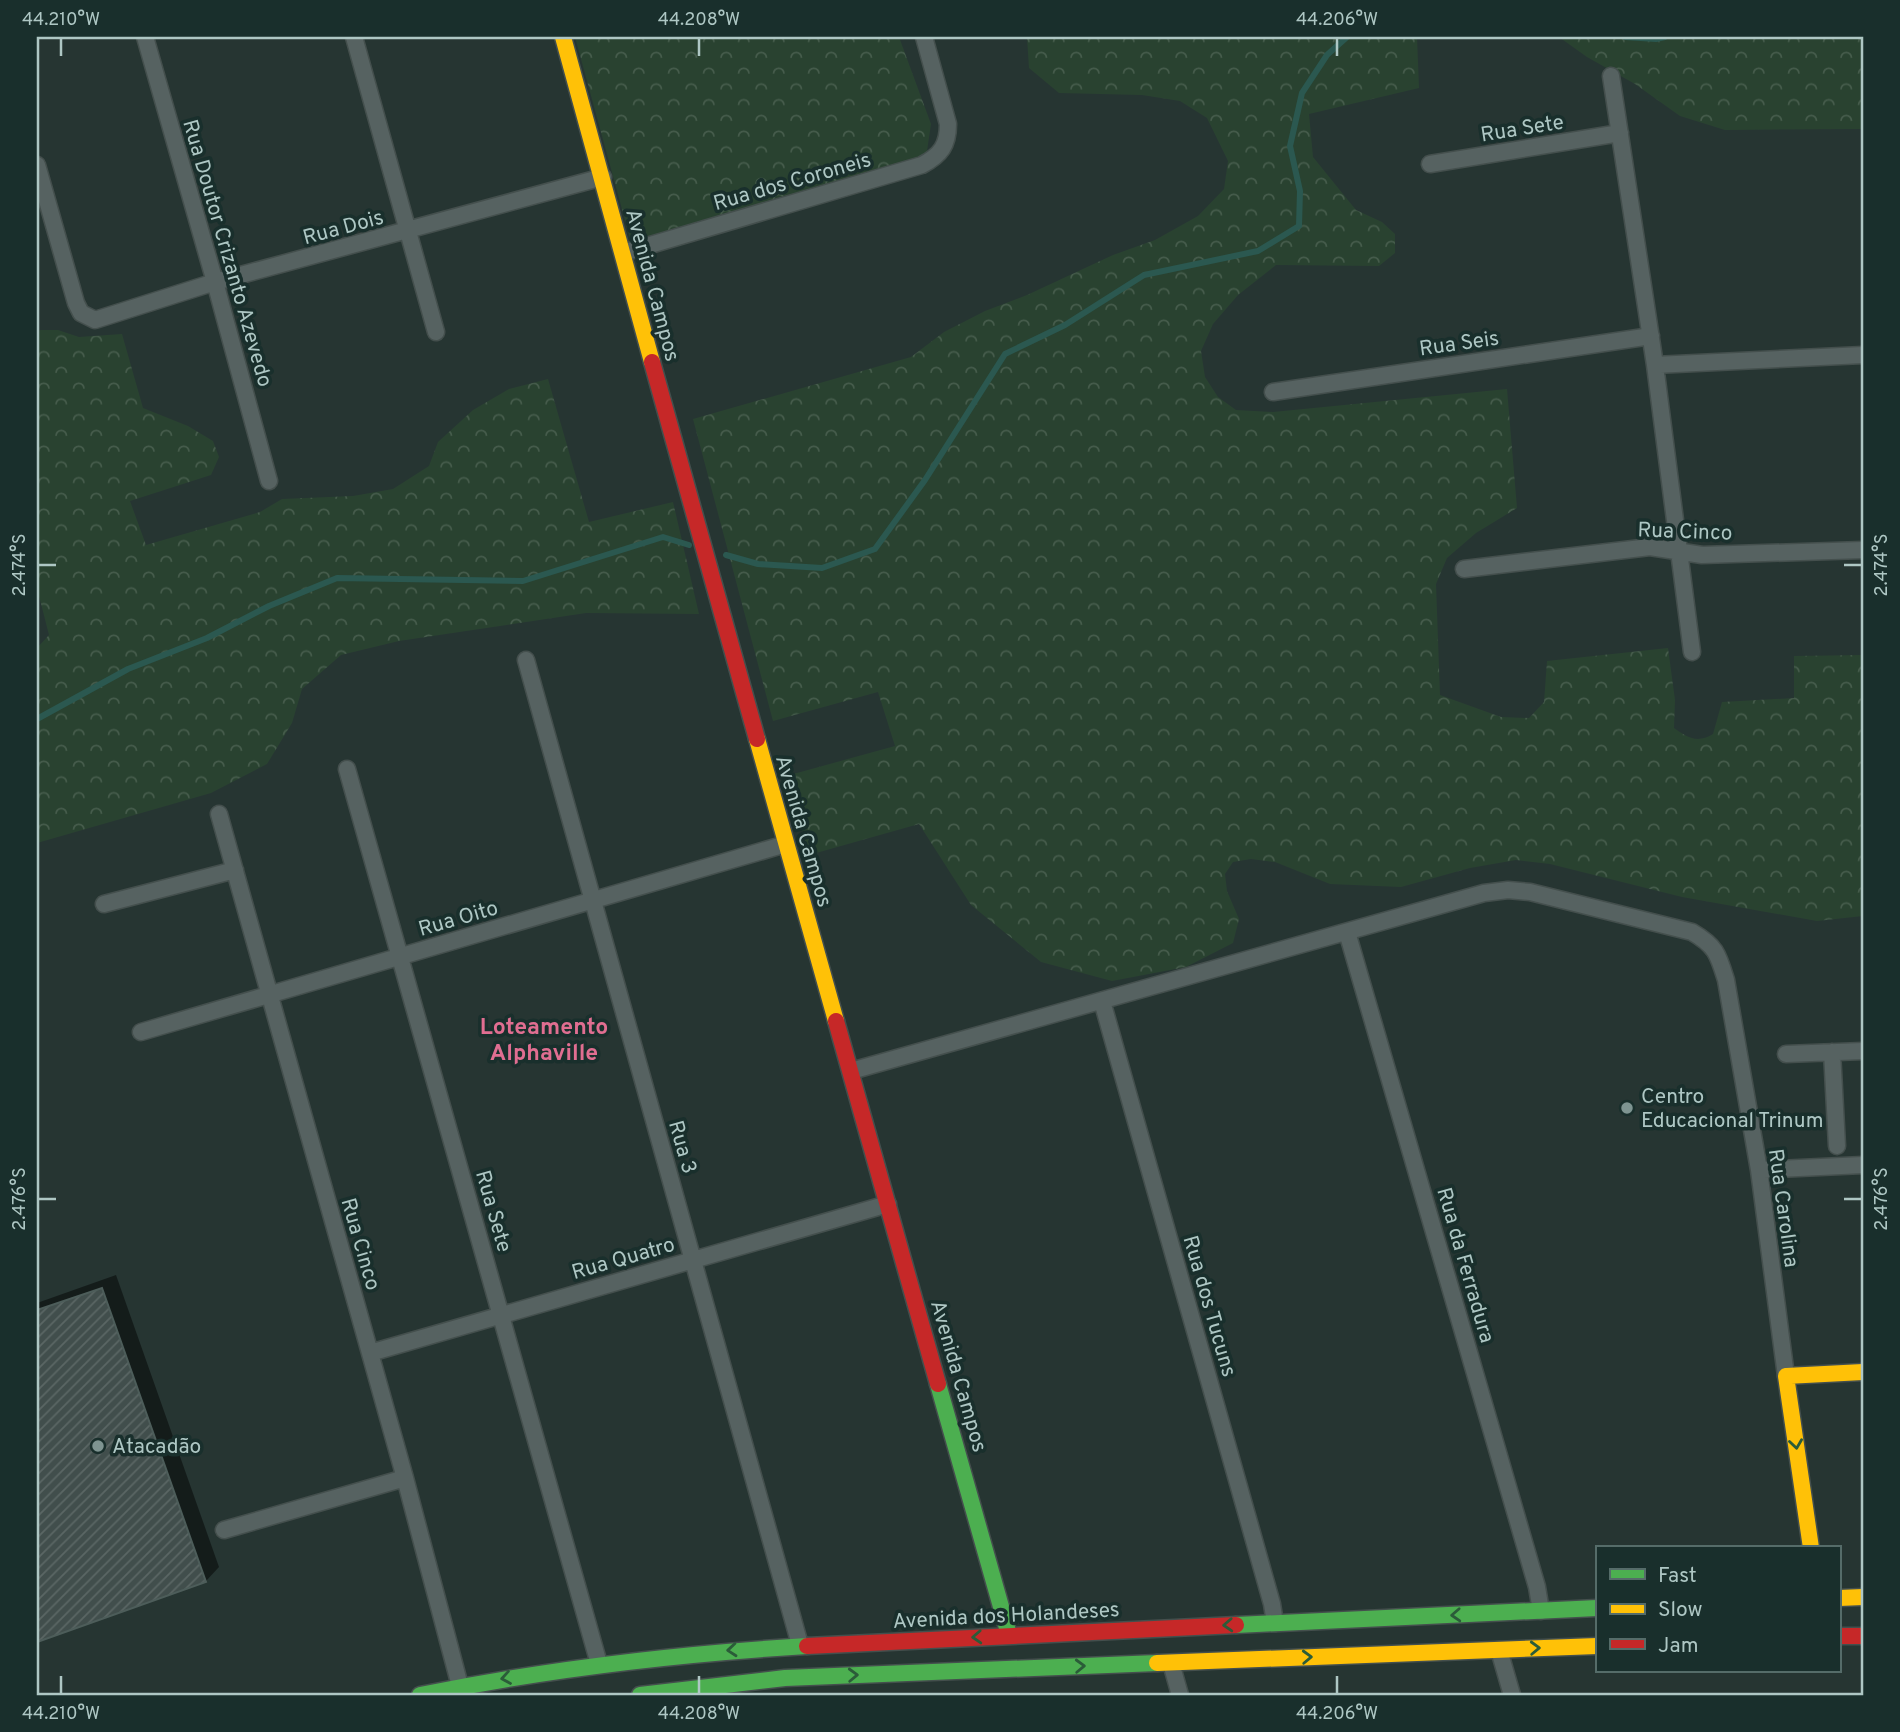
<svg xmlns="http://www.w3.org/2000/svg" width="1900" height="1732" font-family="Overpass,sans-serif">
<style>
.forest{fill:url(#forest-crowns)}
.shadow{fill:#0007}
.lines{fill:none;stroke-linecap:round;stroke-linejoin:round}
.stream{stroke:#2b5850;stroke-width:6}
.building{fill:url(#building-hatch);stroke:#4d5d5a;stroke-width:2}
.street-casing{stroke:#444f4d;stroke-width:19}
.fast-casing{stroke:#444f4d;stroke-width:19}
.slow-casing{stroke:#444f4d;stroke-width:19}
.jam-casing{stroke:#444f4d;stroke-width:19}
.street{stroke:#566261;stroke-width:16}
.fast{stroke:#4caf50;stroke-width:16}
.slow{stroke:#ffc107;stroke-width:16}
.jam{stroke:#c62828;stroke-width:16}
.oneway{stroke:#2b5c39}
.ticks{fill:none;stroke:#aec7c4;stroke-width:2.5}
.poi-dot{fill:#7e9491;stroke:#192f2c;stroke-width:2.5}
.labels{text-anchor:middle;stroke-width:7;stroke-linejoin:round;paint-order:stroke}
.street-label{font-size:21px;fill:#aec7c4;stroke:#192f2c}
.poi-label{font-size:21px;fill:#aec7c4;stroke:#192f2c;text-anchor:start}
.neighbourhood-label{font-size:23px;font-weight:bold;fill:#e06e91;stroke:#192f2c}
.neatline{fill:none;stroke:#aec7c4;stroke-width:2.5}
.ticks-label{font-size:18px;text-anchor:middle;fill:#aec7c4}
</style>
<defs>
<pattern id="forest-crowns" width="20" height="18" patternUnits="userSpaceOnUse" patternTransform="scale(1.75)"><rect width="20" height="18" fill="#294230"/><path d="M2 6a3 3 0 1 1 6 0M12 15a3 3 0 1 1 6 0" fill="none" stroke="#465c4c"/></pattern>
<pattern id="building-hatch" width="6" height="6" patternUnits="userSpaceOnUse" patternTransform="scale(1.75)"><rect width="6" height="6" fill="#414e4c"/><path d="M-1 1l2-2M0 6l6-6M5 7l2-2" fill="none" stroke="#5a6664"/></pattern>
</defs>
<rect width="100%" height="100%" fill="#263532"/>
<path class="forest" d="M575,37H899L931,124L927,151L922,159L631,242Z
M1027,37H1417L1419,88L1309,114L1313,157L1356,210L1382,222L1395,234V253L1379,266L1276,265L1238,295L1213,324L1201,351L1205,377L1218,397L1236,410L1273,412L1507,389L1517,508L1476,533L1447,558L1436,584L1440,695L1501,717L1529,718L1544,702L1547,661L1668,648L1675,700L1674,728C1687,737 1697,744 1713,734L1722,702L1794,698V656L1863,655V916L1817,921L1682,897L1550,864L1516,860L1470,868L1401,887L1330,884L1275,862L1251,859L1233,862L1225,874L1227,891L1239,919L1233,943L1186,967L1112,981L1041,962L971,905L919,824L809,855L786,776L895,746L878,692L773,721L693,419L911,357L944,332L985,311L1027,295L1113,255L1155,240L1198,216L1224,189L1228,161L1207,118L1180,101L1142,95L1059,93L1029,68Z
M1559,37H1863V129L1725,130L1680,116L1635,84L1587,57Z
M41,330H58L79,337L122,334L143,408L188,426L213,441L219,457L211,475L130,501L146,545L260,512L282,499L353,496L393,489L429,466L438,442L473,410L509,389L548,379L589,522L673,502L699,614L586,613L399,641L341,655L302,689L292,723L267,764L211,793L37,843V648L49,635L37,588V331Z"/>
<path class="shadow" d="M116,1275L219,1567L206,1581L37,1640V1303Z"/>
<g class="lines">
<path class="stream" d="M1625,37L1656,39L1665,37
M726,555L758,564L822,568L875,549L925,480L1005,354L1065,325L1144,275L1258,251L1299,226L1300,191L1290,146L1302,93L1327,55L1347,37
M37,719L128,669L207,638L269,606L337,578L523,581L663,537L689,545"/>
</g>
<path class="building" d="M102,1288L206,1582L37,1642V1310Z"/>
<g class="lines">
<g class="street-casing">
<path id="street" d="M145,37L215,282L269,481
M354,37L436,332
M1611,76L1655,365L1692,652
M1430,164L1620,133
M37,165L76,303L81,313L95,320L215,282L603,177
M623,253L922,165C941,155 948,145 948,124L924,37
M1655,365L1863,355
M1273,392L1651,336
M1464,569L1650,547L1702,555L1863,550
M526,660L800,1645
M347,769L599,1664
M219,814L405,1478L460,1686
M104,904L235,870
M1347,932L1537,1587L1541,1611
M1102,1001L1272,1604L1275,1623
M141,1032L786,844
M1832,1052L1837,1146
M1786,1054L1863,1051
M851,1071L1484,893L1508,890L1530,892L1692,932C1716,946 1718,954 1726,980L1759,1170L1786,1376
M1759,1170L1863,1165
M370,1353L888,1204
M224,1530L405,1478
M1499,1650L1512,1695
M1171,1663L1180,1695"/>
</g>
<g class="fast-casing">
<path id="fast" d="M938,1384L1009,1635
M1236,1625L1597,1608
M420,1695C548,1669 677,1654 807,1646
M640,1695L785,1678L1157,1663"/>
</g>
<g class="slow-casing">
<path id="slow" d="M563,37L652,362
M757,739L836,1021
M1811,1548L1786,1376L1863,1372
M1839,1598L1863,1597
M1157,1663L1597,1646"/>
</g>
<g class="jam-casing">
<path id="jam" d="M652,362L757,739
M836,1021L938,1384
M1839,1636H1863
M807,1646L1236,1625"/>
</g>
<use href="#street" class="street"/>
<use href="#fast" class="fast"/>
<use href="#slow" class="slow"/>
<use href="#jam" class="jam"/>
</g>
<defs><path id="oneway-chevron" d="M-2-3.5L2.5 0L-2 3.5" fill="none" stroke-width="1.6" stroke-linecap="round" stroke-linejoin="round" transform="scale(1.75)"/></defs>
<g class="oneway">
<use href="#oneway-chevron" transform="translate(1796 1444) rotate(82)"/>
<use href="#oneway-chevron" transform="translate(1456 1615) rotate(177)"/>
<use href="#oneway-chevron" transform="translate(1228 1625) rotate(177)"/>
<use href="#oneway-chevron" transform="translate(977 1637) rotate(177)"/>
<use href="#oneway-chevron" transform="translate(1535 1648) rotate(-2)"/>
<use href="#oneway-chevron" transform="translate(732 1650) rotate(175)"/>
<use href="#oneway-chevron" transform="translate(1307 1657) rotate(-2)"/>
<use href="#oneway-chevron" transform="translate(1080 1666) rotate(-2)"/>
<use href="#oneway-chevron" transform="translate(853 1675) rotate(-2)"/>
<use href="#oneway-chevron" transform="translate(506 1678) rotate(170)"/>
</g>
<path class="ticks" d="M61,38V56M699,38V56M1337,38V56M38,565H56M1844,565H1862M38,1199H56M1844,1199H1862M61,1676V1694M699,1676V1694M1337,1676V1694"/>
<g class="poi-dot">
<circle cx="1627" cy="1108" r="7"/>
<circle cx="98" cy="1446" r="7"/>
</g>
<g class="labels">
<g class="street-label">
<text transform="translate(1522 128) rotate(-9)" y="7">Rua Sete</text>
<text transform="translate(792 181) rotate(-16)" y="7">Rua dos Coroneis</text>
<text transform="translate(343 227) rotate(-15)" y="7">Rua Dois</text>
<text transform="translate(228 253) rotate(74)" y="7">Rua Doutor Crizanto Azevedo</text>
<text transform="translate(653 285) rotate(75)" y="7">Avenida Campos</text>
<text transform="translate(1459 343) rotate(-8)" y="7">Rua Seis</text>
<text transform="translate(1685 531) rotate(2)" y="7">Rua Cinco</text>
<text transform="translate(804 831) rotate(74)" y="7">Avenida Campos</text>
<text transform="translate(458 918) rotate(-16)" y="7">Rua Oito</text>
<text transform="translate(683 1147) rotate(74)" y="7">Rua 3</text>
<text transform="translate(1784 1208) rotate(82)" y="7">Rua Carolina</text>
<text transform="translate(494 1211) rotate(74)" y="7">Rua Sete</text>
<text transform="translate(361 1244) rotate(74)" y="7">Rua Cinco</text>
<text transform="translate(623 1258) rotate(-16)" y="7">Rua Quatro</text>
<text transform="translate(1466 1265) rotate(74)" y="7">Rua da Ferradura</text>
<text transform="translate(1210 1306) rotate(74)" y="7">Rua dos Tucuns</text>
<text transform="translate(959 1376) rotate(74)" y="7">Avenida Campos</text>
<text transform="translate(1006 1615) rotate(-3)" y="7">Avenida dos Holandeses</text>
</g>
<g class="poi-label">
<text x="1641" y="1103">Centro<tspan x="1641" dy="24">Educacional Trinum</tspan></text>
<text x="112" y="1453">Atacadão</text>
</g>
<g class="neighbourhood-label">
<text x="544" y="1034">Loteamento<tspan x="544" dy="26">Alphaville</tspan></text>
</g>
</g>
<rect width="1900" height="1732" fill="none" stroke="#192f2c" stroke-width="77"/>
<rect x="1596" y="1546" width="245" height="126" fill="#192f2c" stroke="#556c69" stroke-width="2"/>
<rect x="1610" y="1569" width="35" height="10" fill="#4caf50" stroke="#556c69" stroke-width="2"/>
<text x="1658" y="1582" font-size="21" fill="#aec7c4">Fast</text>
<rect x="1610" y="1604" width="35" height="10" fill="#ffc107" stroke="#556c69" stroke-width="2"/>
<text x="1658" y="1616" font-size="21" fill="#aec7c4">Slow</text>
<rect x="1610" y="1639" width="35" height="10" fill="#c62828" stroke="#556c69" stroke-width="2"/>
<text x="1658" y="1652" font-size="21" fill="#aec7c4">Jam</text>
<rect x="38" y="38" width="1824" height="1656" class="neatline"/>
<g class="ticks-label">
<text x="61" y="25">44.210°W</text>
<text x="699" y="25">44.208°W</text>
<text x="1337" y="25">44.206°W</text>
<text transform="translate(19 565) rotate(-90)" y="6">2.474°S</text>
<text transform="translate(1881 565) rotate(-90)" y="6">2.474°S</text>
<text transform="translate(19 1199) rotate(-90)" y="6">2.476°S</text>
<text transform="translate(1881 1199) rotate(-90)" y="6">2.476°S</text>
<text x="61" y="1719">44.210°W</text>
<text x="699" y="1719">44.208°W</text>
<text x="1337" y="1719">44.206°W</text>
</g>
</svg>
